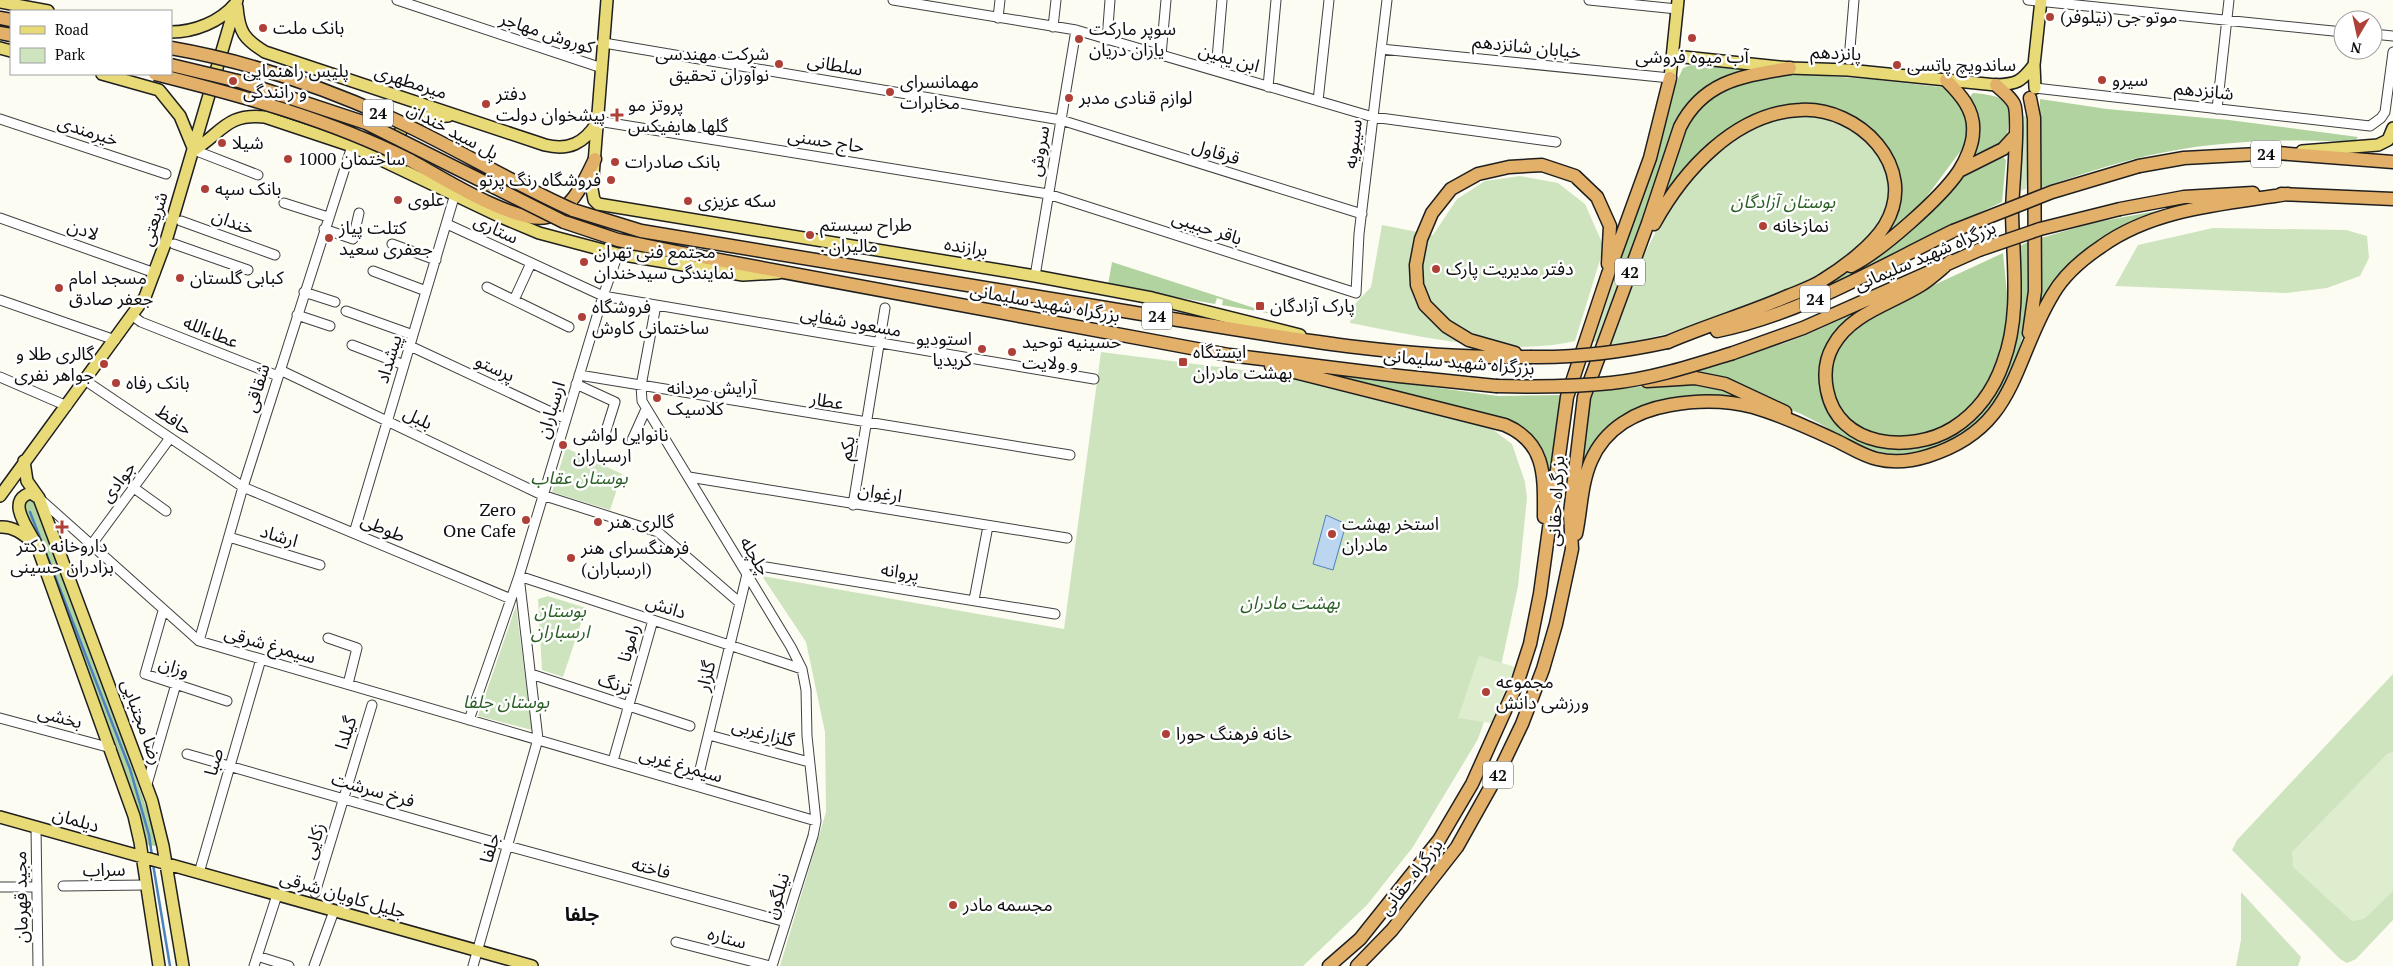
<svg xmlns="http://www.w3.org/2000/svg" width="2393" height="966" font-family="'PT Serif','Noto Sans Arabic',serif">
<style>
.green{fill:#cee4bf}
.forest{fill:#b1d3a0}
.pitch{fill:#dfedcf}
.water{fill:#bcd6ef;stroke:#4c82bd}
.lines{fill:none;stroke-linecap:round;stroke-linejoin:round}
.stream{stroke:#4c82bd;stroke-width:2.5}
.minor-casing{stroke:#414141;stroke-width:11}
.major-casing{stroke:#1f1f1f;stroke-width:14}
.highway-casing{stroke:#1f1f1f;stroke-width:15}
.minor{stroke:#fff;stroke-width:9}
.major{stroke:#e8da77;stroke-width:11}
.highway{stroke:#e3b06a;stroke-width:12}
.highway-bridge-casing{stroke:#1f1f1f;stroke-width:15;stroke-linecap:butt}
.highway-bridge{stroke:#e3b06a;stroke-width:12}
.poi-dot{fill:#ae4037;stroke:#fff;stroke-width:2}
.labels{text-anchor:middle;stroke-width:5;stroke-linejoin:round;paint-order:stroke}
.shield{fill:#fff;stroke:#565656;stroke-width:1}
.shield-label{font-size:16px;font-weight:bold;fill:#0e0e0e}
.poi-label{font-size:18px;fill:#0e0e0e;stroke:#fff;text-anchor:start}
.street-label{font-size:18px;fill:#0e0e0e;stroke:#fff}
.park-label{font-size:18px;font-style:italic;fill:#2b5f26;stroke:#fff}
.neighbourhood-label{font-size:19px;font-weight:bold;fill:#0e0e0e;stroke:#fff}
</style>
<rect width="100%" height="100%" fill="#fdfcf2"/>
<path class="green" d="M1793,114C1804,115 1816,114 1827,117C1847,121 1877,144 1884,163C1890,182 1891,200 1883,219C1880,225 1873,231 1869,236C1846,261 1820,274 1790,288C1731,317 1672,336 1607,346L1638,267L1669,205L1691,173L1742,132Z
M2028,115L2030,137L2026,189L2019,191L2024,116Z
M1520,176L1558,183L1585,204L1604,247L1575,341C1508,357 1417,336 1350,323L1354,305L1371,287L1382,225L1433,235L1457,199L1485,181Z
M2213,228L2346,230L2367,236L2369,258L2360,276L2327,288L2286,293L2115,286L2138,245Z
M1616,268L1627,274L1600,341L1586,343Z
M1101,352L1273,374L1342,389L1487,425L1512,444L1525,482L1527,498L1518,586L1497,685L1478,739L1413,847L1367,905L1303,966H780L826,812L825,732L806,642L762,576L1064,629Z
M566,448L622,474L610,510L552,492Z
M548,596L586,608L563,677L542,670L538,599Z
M516,606L532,730L478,716Z
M2393,674V920L2356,959L2347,963L2340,959L2232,850L2237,840Z
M2241,892L2301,957L2298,966H2236L2241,940Z"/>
<path class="forest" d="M1694,64L1777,68L1735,73L1725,77L1691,103L1630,264L1620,259L1638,209L1673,90L1683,68Z
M1784,73L1869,79L1949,88L1967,114V134L1962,149L1919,207L1896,229L1874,243L1898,189L1864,124L1838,109L1803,104L1768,110L1743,123L1654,216L1685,124L1711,97L1737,83Z
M1973,93C2018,97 2010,106 2006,145L1966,164C1981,133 1982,130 1969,98Z
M2040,99L2107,109L2229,120L2358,137L2354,142C2291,139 2229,140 2166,152C2122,160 2080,175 2037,189Z
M2002,156L2006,160L2002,202L1926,238L1859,274L1756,315L1830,283L1861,265L1966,173Z
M2173,208L2090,251L2035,322L2038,239L2092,223Z
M2028,242C2028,264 2030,286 2028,307C2021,362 1997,423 1940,444C1923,451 1904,456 1885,453C1849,446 1822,421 1789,409C1753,396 1715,387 1679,376C1716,361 1755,354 1793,340C1834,324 1872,304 1912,285L1862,312L1824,362L1846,430L1923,444L1985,403L2020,312V246Z
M2003,253L2007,293V320L1998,369L1965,414L1938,432L1898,440L1859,430L1838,410L1828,373L1844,335L1878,311Z
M1112,262L1273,314L1222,305L1223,300L1217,298L1215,304L1108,285Z
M1277,366L1498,396L1563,395L1547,495L1525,432Z
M1691,381L1711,383L1775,412L1729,400L1620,421L1576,499L1579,464L1592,392Z
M28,500L35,501L57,555L150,818L157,846L145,845L129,784L31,523L21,512L22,502Z"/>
<path class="pitch" d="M1479,656L1515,667L1491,723L1458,718Z
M2393,752V891L2364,919L2352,921L2293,867L2292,852L2387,754Z"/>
<path class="water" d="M1326,515L1346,524L1333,570L1313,564Z"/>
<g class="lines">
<path class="stream" d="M30,512L130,769L149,835L152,856
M153,864L170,966"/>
<g class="minor-casing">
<path id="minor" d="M397,0L602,68
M893,0L1076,30L1373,117L1556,142
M1589,0L1677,9
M2028,0L2343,32
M998,18L1000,0
M1053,27L1056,0
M2373,34L2393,36
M1107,40L1110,0
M604,43L1061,120L1362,214
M1381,49L1670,78
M1161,55L1166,0
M1849,60L1854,0
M1216,71L1222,0
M1268,87L1276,0
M2035,88L2370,126L2381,118L2385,112L2393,52
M1318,101L1329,0
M2217,109L2229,0
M0,119L166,174
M598,121L1048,194L1356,293L1359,234L1387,0
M194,150L258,175
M284,203L328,217
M0,218L155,273
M181,221L275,255
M447,224L603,296L1094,379
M324,229L353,239L359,213
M174,244L248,270
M392,244L436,260
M373,271L426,291
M1035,276L1076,30
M487,287L569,327
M304,292L335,302
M0,300L115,340
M514,300L531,263
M656,305L641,386L642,401L791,647L802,669L806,690L807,736L816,821L813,836L772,966
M346,311L413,335
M297,315L330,326
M133,316L141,322L278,376
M352,345L404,365
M410,346L566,419
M280,370L542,495L658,532L740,603
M579,375L1070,455
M0,377L67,406
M86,381L243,487L511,599
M576,384L615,402L604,437
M632,440L646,409
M689,477L1067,538
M134,488L166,511
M39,498L199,641L816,821
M853,505L885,308
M354,533L455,194
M229,537L320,565
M92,544L170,438
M741,563L1055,614
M974,600L988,526
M163,611L145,674L227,701
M328,638L357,648L348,684
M199,641L243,487L352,146
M531,674L690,726
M0,718L111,748
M469,720L519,576L802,669
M709,735L809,762
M187,754L508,846L786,922
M613,761L653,620
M147,784L176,684
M696,786L747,574
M36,827L38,966
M199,873L261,659
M63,886L146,885
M0,887H37
M315,893L372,705
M676,942L770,966
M257,956L289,966
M254,966L277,895
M314,966L334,911
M473,966L538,739L519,576L603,296L618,254"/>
</g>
<g class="major-casing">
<path id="major" d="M607,0L592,189L594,200L598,204L1035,276L1152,298L1300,335
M0,2L48,11
M237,7C239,32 244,39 265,52L545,145C569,151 584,143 597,123
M171,32C194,32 220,22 235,4
M0,48L11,51
M1674,56L1790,68L1848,70L1996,85C2017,84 2021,82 2034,65
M102,74L159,90L180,116L194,150C222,133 226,113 265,117L352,146L501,217L539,233L618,254L743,275L778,273
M1670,78L1678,0
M2035,88L2034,65L2041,0
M2302,151L2378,145L2388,140L2393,128
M398,161C390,122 415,116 448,116
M24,461L27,481L39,498L152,801L163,846L183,966
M0,496L145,297L166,241L237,0
M39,498L31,493C4,500 30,531 37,546L134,816L140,842L159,966
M0,527C14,526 24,535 34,543
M0,817L532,966"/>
</g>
<g class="highway-casing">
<path id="highway" d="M0,18L11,20
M0,33L11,35
M410,160C439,176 516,225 547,217C573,210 584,181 595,159
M2139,166L2184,158L2277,153L2393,162
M1959,171L2003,149L2015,136
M2281,194L2393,199
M2120,209L2184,197L2253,193
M573,210L641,231C806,259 971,286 1136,313C1265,334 1398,360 1530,357
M564,222L618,240L676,252L1229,355L1399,376L1496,386
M1654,224C1683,171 1735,113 1800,110C1858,106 1920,167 1885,225C1872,246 1844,267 1823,280C1813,287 1800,291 1788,296C1749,313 1708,325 1668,342
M1951,261C1941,269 1932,278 1921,285C1891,304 1851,313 1833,346C1825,360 1824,375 1827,390C1838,448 1911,454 1953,428C1977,413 1994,389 2003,363C2021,316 2013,262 2012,213C2012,193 2020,116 2014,104C2010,96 2002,91 1996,85
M1851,266C1880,252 1941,198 1959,171C1966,160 1973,144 1973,132C1975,110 1960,94 1946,80
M1717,331C1801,314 1877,268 1953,231
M2029,333L2035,291L2034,118L2030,98
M1515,353L1469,340L1446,326L1425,305L1417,285L1416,265L1421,239L1432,213L1451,189L1478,174L1509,167L1542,165L1575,176L1597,197L1610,226L1608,264
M1733,353L1803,328L1979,250
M1271,366L1505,425C1547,443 1544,478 1544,517
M1647,381L1695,378L1725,384L1785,412
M1576,534C1581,511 1581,484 1591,461C1605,428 1636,411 1670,405C1698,400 1726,400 1753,407C1781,415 1809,428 1835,440C1848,446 1863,456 1877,459C1893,463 1912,461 1928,456C2018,428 2012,361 2053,294C2064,275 2084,258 2102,246C2155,208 2225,204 2288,194
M1329,966L1360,939L1439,840L1472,784L1517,684L1530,644L1540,594L1567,397L1608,274L1650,158L1670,78
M1357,966L1392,930L1457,847L1499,772L1522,724L1543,669L1556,624L1572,549L1570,513L1584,397L1648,223L1680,127C1704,80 1744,76 1790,68"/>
</g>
<use href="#minor" class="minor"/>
<use href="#major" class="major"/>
<use href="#highway" class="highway"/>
<g class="highway-bridge-casing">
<path id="highway-bridge" d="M171,48C246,61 320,86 389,117C451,145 510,182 573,210
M171,65L242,82L366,123L564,222
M155,74C243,96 328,119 410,160
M1953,231L2052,192L2139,166
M1979,250L2040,229L2120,209
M1530,357C1577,358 1622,352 1668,342
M1496,386C1534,387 1573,387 1611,383C1652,379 1694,365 1733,353"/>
</g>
<use href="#highway-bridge" class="highway-bridge"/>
</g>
<g class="poi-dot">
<circle cx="2050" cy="17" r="5"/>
<circle cx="263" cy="28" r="5"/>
<circle cx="1692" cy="38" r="5"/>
<circle cx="1079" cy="39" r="5"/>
<circle cx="779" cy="64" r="5"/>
<circle cx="1897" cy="65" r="5"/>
<circle cx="2102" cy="80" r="5"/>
<circle cx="233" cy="81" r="5"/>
<circle cx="890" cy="92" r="5"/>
<circle cx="1069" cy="98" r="5"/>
<circle cx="486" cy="104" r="5"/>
<path d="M614.5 107.5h5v5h5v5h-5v5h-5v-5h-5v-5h5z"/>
<circle cx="222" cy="143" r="5"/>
<circle cx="288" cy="159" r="5"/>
<circle cx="615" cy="162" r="5"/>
<circle cx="611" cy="180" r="5"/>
<circle cx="205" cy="189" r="5"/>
<circle cx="398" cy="200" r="5"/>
<circle cx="688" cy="201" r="5"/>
<circle cx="1763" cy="226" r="5"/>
<circle cx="810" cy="235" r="5"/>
<circle cx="329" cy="238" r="5"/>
<circle cx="584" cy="262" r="5"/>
<circle cx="1436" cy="269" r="5"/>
<circle cx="180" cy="278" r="5"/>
<circle cx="59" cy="288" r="5"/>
<rect x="1255" y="301" width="10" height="10" rx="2.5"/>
<circle cx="582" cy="317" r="5"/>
<circle cx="982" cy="349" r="5"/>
<circle cx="1012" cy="352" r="5"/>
<rect x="1178" y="357" width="10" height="10" rx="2.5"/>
<circle cx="104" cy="364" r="5"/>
<circle cx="116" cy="383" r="5"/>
<circle cx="657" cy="398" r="5"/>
<circle cx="563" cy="445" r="5"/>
<circle cx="526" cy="520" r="5"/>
<circle cx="598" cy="522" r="5"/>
<path d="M59.5 519.5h5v5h5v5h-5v5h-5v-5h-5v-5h5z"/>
<circle cx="1332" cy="534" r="5"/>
<circle cx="571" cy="558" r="5"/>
<circle cx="1486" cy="692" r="5"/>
<circle cx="1166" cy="734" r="5"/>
<circle cx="953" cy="905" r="5"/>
</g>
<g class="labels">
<g class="shield">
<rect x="363" y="99.5" width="30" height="27" rx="4"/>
<rect x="2251" y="140.5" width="30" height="27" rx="4"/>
<rect x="1615" y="258.5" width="30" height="27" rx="4"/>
<rect x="1800" y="285.5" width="30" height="27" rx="4"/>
<rect x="1142" y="302.5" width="30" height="27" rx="4"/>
<rect x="1483" y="761.5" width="30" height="27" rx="4"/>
</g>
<g class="shield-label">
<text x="378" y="119">24</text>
<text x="2266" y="160">24</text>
<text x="1630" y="278">42</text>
<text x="1815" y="305">24</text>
<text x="1157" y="322">24</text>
<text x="1498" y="781">42</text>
</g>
<g class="poi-label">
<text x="2060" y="23">موتو جی (نیلوفر)</text>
<text x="273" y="34">بانک ملت</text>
<text x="1089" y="35">سوپر مارکت<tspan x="1089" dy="21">یاران دریان</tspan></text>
<text x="769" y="60" text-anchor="end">شرکت مهندسی<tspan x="769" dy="21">نوآوران تحقیق</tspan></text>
<text x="1692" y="63" text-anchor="middle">آب میوه فروشی</text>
<text x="1907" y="71">ساندویچ پاتسی</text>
<text x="243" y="77">پلیس راهنمایی<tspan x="243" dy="21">و رانندگی</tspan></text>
<text x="2112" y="86">سیرو</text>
<text x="900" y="88">مهمانسرای<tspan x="900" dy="21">مخابرات</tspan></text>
<text x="496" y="100">دفتر<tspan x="496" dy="21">پیشخوان دولت</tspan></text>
<text x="1079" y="104">لوازم قنادى مدبر</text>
<text x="628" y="111">پروتز مو<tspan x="628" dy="21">گلها هایفیکس</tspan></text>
<text x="232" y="149">شیلا</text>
<text x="298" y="165">ساختمان 1000</text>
<text x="625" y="168">بانک صادرات</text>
<text x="601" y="186" text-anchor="end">فروشگاه رنگ پرتو</text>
<text x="215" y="195">بانک سپه</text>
<text x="408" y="206">علوی</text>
<text x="698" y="207">سکه عزیزی</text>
<text x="820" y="231">طراح سیستم<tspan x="820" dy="21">. مالیران</tspan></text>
<text x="1773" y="232">نمازخانه</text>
<text x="339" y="234">کتلت پیاز<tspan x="339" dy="21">جعفری سعید</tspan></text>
<text x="594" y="258">مجتمع فنی تهران<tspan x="594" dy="21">نمایندگی سیدخندان</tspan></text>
<text x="1446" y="275">دفتر مدیریت پارک</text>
<text x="69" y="284">مسجد امام<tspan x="69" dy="21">جعفر صادق</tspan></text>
<text x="190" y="284">کبابی گلستان</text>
<text x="1270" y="312">پارک آزادگان</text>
<text x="592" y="313">فروشگاه<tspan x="592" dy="21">ساختمانی کاوش</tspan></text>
<text x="972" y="345" text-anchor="end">استودیو<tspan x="972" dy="21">کریدیا</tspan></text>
<text x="1022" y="348">حسینیه توحید<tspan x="1022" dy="21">و ولایت</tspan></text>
<text x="1193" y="358">ایستگاه<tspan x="1193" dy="21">بهشت مادران</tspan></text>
<text x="94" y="360" text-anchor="end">گالری طلا و<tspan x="94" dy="21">جواهر نفری</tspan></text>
<text x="126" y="389">بانک رفاه</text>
<text x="667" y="394">آرایش مردانه<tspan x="667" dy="21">کلاسیک</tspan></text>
<text x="573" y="441">نانوایی لواشی<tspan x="573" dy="21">ارسباران</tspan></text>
<text x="516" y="516" text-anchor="end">Zero<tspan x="516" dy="21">One Cafe</tspan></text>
<text x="608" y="528">گالری هنر</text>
<text x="1342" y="530">استخر بهشت<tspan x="1342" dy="21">مادران</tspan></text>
<text x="62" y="552" text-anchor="middle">داروخانه دکتر<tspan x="62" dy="21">برادران حسینی</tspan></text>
<text x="581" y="554">فرهنگسرای هنر<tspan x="581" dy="21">(ارسباران)</tspan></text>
<text x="1496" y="688">مجموعه<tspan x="1496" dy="21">ورزشی دانش</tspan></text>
<text x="1176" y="740">خانه فرهنگ حورا</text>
<text x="963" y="911">مجسمه مادر</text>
</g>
<g class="street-label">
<text transform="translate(547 33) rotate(18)" y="6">کوروش مهاجر</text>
<text transform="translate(1527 47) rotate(6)" y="6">خیابان شانزدهم</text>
<text transform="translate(1836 53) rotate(3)" y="6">پانزدهم</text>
<text transform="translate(1229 58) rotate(16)" y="6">ابن یمین</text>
<text transform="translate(835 65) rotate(10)" y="6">سلطانی</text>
<text transform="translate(411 82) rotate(18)" y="6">میرمطهری</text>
<text transform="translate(2204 91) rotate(6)" y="6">شانزدهم</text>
<text transform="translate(88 131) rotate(18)" y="6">خیرمندی</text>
<text transform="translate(453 131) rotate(28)" y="6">پل سید خندان</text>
<text transform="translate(826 141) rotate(9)" y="6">حاج حسنی</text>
<text transform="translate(1353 144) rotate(-83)" y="6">سیبویه</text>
<text transform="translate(1039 151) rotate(-80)" y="6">سروش</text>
<text transform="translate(1216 152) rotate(17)" y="6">قرقاول</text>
<text transform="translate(154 219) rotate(-73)" y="6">شریعتی</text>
<text transform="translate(233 222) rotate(20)" y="6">خندان</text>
<text transform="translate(1207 228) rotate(18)" y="6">باقر حبیبی</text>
<text transform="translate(496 229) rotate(25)" y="6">ستاری</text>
<text transform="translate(83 230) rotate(19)" y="6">لادن</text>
<text transform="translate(966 247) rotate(9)" y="6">برازنده</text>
<text transform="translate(1925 256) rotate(-23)" y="6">بزرگراه شهید سلیمانی</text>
<text transform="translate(1045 303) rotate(10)" y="6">بزرگراه شهید سلیمانی</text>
<text transform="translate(851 322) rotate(10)" y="6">مسعود شفاپی</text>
<text transform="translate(211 332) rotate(22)" y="6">عطاءالله</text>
<text transform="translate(389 359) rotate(-73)" y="6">پیشداد</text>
<text transform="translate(1459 362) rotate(5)" y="6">بزرگراه شهید سلیمانی</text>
<text transform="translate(495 368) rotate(25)" y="6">پرستو</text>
<text transform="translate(257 388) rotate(-73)" y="6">شقاقی</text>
<text transform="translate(827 401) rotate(9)" y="6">عطار</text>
<text transform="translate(551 410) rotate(-73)" y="6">ارسباران</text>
<text transform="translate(418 418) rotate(26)" y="6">بلبل</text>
<text transform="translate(174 420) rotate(34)" y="6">حافظ</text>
<text transform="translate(847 448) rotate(-80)" y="6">یکم</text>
<text transform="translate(118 482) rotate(-53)" y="6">جوادی</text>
<text transform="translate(880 493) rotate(9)" y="6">ارغوان</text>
<text transform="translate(1556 501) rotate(-87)" y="6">بزرگراه حقانی</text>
<text transform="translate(383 528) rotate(23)" y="6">طوطی</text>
<text transform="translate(279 536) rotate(17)" y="6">ارشاد</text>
<text transform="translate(755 556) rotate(59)" y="6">چلچله</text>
<text transform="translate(900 572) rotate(9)" y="6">پروانه</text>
<text transform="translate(666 607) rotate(18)" y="6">دانش</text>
<text transform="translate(629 643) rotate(-74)" y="6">رامونا</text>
<text transform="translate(270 645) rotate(16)" y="6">سیمرغ شرقی</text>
<text transform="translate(174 667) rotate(18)" y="6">وزان</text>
<text transform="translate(706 676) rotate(-76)" y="6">گلزار</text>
<text transform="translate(615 684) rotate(18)" y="6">ترنگ</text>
<text transform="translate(60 717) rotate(15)" y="6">بخشی</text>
<text transform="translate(142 722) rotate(70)" y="6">رضا مجتبایی</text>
<text transform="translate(346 733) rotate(-73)" y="6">گیلدا</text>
<text transform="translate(763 733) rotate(15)" y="6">گلزارغربی</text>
<text transform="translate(214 762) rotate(-74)" y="6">صبا</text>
<text transform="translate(681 765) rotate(16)" y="6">سیمرغ غربی</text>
<text transform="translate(373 790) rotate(16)" y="6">فرخ سرشت</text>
<text transform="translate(76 820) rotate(16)" y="6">دیلمان</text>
<text transform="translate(314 841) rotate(-73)" y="6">زکایی</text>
<text transform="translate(490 848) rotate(-74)" y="6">جلفا</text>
<text transform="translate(651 868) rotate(15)" y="6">فاخته</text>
<text transform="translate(104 870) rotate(-1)" y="6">سراب</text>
<text transform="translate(1411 877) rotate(-52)" y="6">بزرگراه حقانی</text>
<text transform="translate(343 895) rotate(16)" y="6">جلیل کاویان شرقی</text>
<text transform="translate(777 896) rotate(-73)" y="6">نیلگون</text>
<text transform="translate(21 897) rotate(-91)" y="6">مجید قهرمان</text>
<text transform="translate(727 938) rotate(15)" y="6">ستاره</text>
</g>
<g class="park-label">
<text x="1783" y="208">بوستان آزادگان</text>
<text x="579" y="484">بوستان عقاب</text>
<text x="1290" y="609">بهشت مادران</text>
<text x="560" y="617">بوستان<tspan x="560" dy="21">ارسباران</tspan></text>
<text x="506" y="708">بوستان جلفا</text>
</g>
<g class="neighbourhood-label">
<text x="582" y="921">جلفا</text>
</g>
</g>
<rect x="10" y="10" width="162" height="65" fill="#ffffff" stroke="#9f9f9f"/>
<rect x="20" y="26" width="25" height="8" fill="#e8da77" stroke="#9f9f9f"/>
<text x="55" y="35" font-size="15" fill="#0e0e0e">Road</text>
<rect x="20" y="48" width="25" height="15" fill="#cee4bf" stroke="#9f9f9f"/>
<text x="55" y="60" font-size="15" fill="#0e0e0e">Park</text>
<g transform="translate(2358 35) rotate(189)"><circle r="24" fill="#ffffff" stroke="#9f9f9f"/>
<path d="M0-4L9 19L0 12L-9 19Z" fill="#ae4037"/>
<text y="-8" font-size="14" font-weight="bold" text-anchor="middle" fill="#0e0e0e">N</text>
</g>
</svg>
